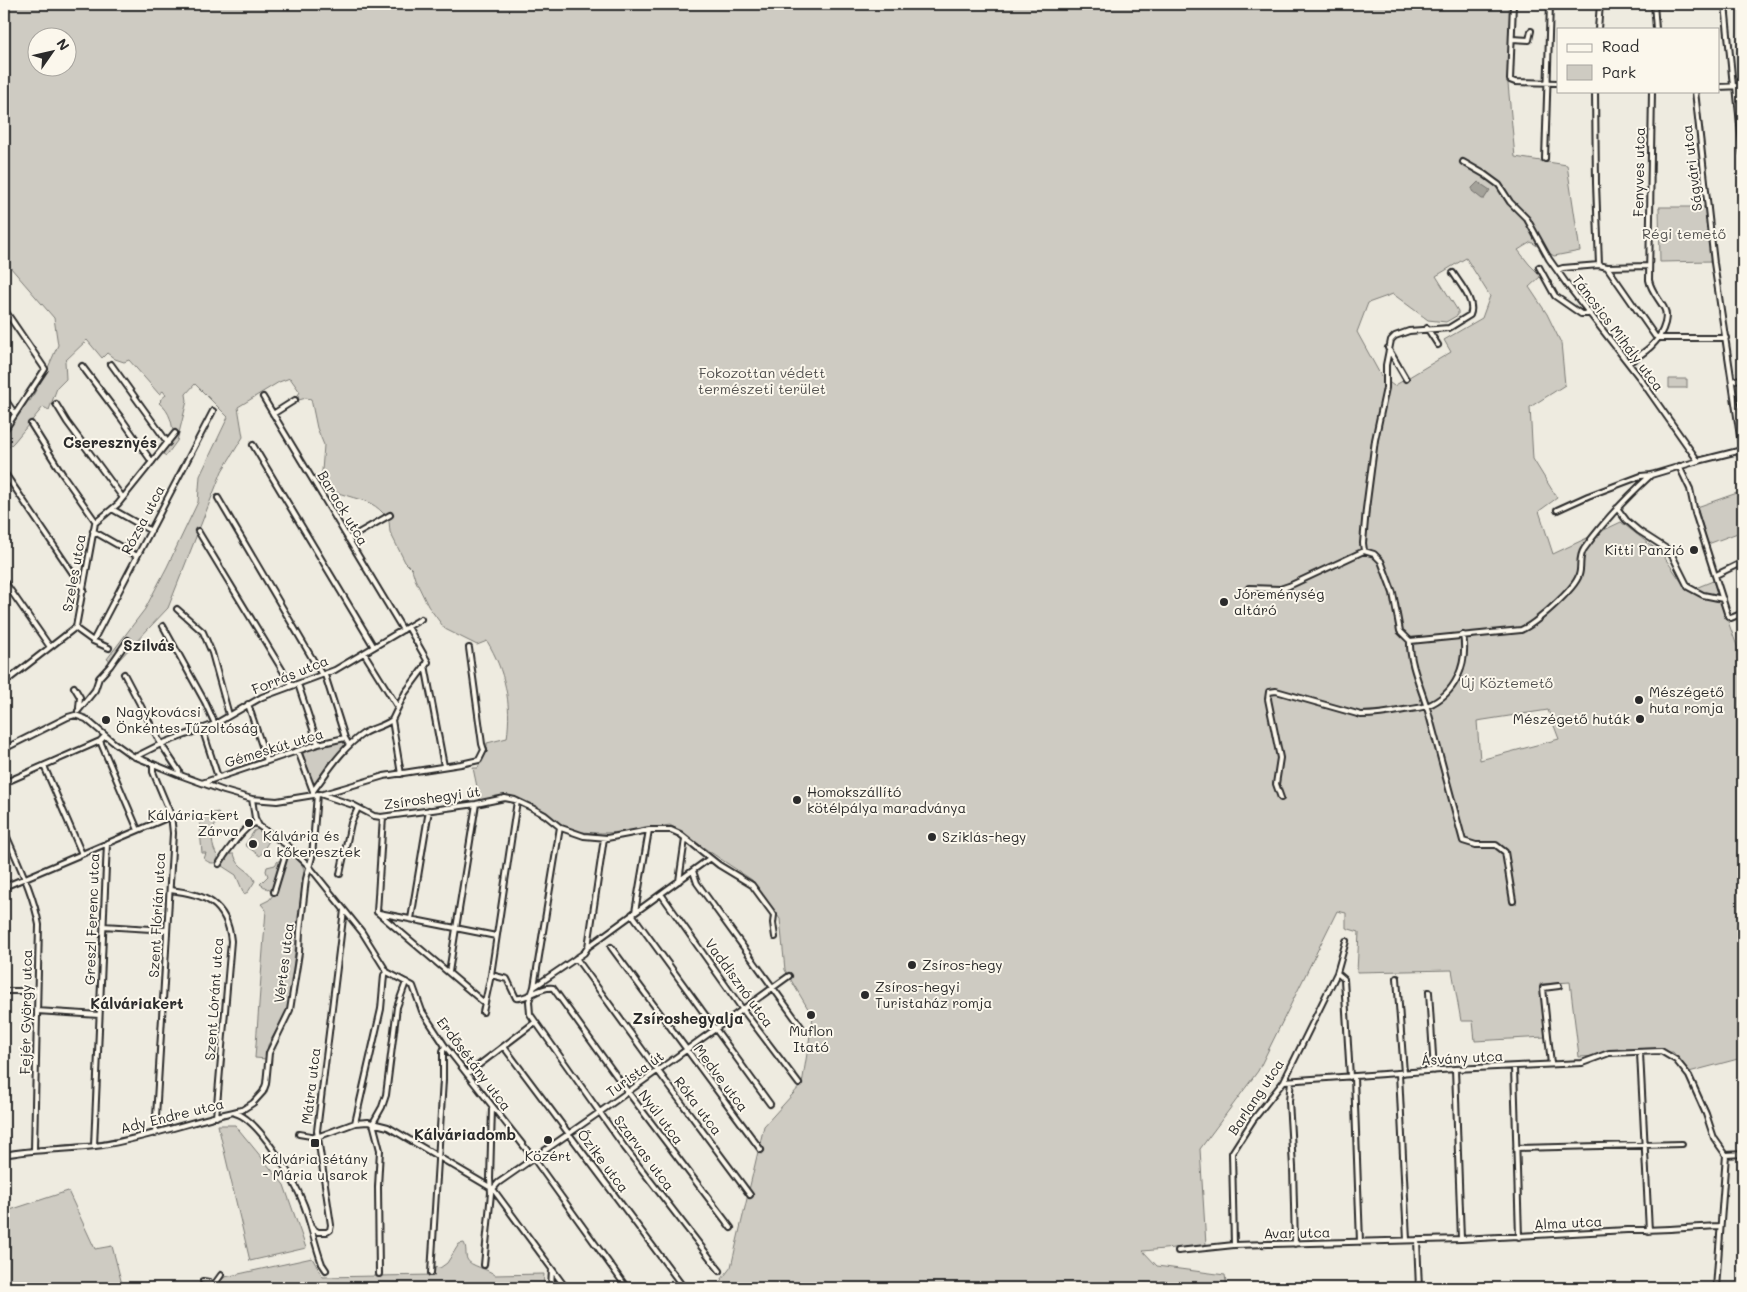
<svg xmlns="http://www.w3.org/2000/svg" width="1747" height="1292" font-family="Mali,sans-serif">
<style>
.green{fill:#cecbc2;stroke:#7c7b76;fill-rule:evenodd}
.water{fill:#a4a29a;stroke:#74726e}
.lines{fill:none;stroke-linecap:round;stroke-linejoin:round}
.stream{stroke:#74726e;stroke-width:1}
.minor-casing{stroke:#2b2b2b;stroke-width:8}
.minor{stroke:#fbf7ec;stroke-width:4}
.poi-dot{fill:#2b2b2b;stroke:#fbf7ec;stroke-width:2}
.labels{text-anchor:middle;stroke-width:4;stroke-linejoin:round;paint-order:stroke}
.street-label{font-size:14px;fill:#2b2b2b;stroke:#fbf7ec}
.park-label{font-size:14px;fill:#545351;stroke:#fbf7ec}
.poi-label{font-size:14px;fill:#2b2b2b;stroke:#fbf7ec;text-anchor:start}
.neighbourhood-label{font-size:15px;font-weight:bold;fill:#2b2b2b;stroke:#fbf7ec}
</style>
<rect width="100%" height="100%" fill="#eeebe0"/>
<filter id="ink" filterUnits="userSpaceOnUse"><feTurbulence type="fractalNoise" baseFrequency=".02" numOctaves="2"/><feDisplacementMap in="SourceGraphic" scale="10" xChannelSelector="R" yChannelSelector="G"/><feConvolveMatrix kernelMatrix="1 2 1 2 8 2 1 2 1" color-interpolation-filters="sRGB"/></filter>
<g filter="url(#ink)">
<path class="green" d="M4,4H1510L1508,84L1515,157L1567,165L1580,251L1554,256L1531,242L1518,250L1529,264L1541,276L1529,287L1547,314L1561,343L1565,385L1530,407L1533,459L1557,498L1539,511L1553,554L1621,522L1662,554L1688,591L1713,581L1743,662V1049L1738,1059L1689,1072L1673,1052L1579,1057L1570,982L1540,984L1545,1037L1475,1041L1473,1021H1461L1452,970L1357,972L1359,932L1346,928V913L1337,911L1258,1071L1200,1149L1206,1245L1143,1251L1157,1266L1225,1275L1227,1288H1166L1165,1283L1107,1286V1288H715L731,1267L764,1126L802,1084L813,1017L785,970L780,919L752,880L670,825C637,830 604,837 570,830C561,828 556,822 548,816C528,799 505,794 480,801L473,768H478L487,746V743L507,738C512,703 505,671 487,641L477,645L445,629L428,606L415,579L412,569L405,562L390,532L389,521L386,520L383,515L384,514C372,501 364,501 348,496C339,493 330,491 320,489L319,485L322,471L324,445L317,428L311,399L306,398L299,400L298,395L300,392L290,378L279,382L238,407L243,437L222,471L168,608L115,664L107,659L145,609L167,567L198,502L200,476L228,417L195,384L186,394L187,401L177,441L166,456L162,453L174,438C172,424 171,412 159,403L161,401L160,400L166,395L163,391L159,394L129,360L124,362L115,359L107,353L102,358L87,340L65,361L66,379L57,388L49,410L43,407L14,442L4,452V432L27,400L30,401L47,370L58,345L54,318L4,260ZM38,38H68V68H38ZM1466,258L1490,296L1482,318L1444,340L1451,352L1394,386L1381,376L1357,332L1368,303L1393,294L1428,320L1446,322L1458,315V311L1436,276ZM1548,710L1559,739L1480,760L1477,721Z
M1659,207H1706L1712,261L1660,262Z
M1669,379H1687V388H1669Z
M1740,492L1743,501V531L1708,544L1697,507Z
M343,740L345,746L328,763L315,784L312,780L303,754L305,751Z
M218,812L219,817C213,828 210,837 214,849C216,854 218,856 217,862C212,864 209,863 204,859L206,853H202L199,818L205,815Z
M258,829L270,839L260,856L245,845L254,831Z
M288,853H290L301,863L304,869L290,996L287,1012L268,1045L266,1059L255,1058L266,910L261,904L269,900L278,889L277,888Z
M231,854H234C238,870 250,868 255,881L248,892L244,894L236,875L222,866L227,857Z
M278,861H281L271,891L260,884L268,876L266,871L267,867L275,865Z
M218,1125H235L284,1185L306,1248L250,1261Z
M68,1191L95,1249L112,1246L123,1288H4V1212Z
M464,1243C467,1248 465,1254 467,1259C469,1266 489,1269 495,1275L544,1274L543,1288H218V1283L225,1277L312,1258L323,1277L433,1275L435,1267L440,1268L447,1263L459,1244Z"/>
<path class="water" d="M1478,182L1490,190L1484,199H1482L1472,191V188Z"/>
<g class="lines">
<path class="stream" d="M4,989H32
M220,1113L229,1111
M200,1119L213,1114
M98,1142L148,1133
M38,1147L91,1143
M4,1152L31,1148"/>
<g class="minor-casing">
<path id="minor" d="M1513,4L1510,80L1515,82L1558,83
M1654,4L1656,29
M1725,4L1733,86
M1598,29L1600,4
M1512,39L1529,40L1531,31
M1736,86L1743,153
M1718,87L1743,86
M1595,91L1596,183L1599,265
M1695,91L1714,263L1742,450
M1545,159L1550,4
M1463,162L1484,174L1499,185L1510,202L1527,219L1549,259L1566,283L1639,377L1698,461
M1539,267L1555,296L1581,314H1588
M1607,267L1655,336L1660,338
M1557,270L1563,268L1599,265L1607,267L1649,266
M4,309L45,369L4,431
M1427,328L1438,345
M1660,338H1726
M1388,348L1406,379
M1628,363C1644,353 1660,343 1665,323C1666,318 1667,313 1664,308C1659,299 1651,291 1649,280L1652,91
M111,364L168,443
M82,366L121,418L152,462
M1732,381L1743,378
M263,397L403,630
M4,398L15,414
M56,404L67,422L123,498
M273,414L295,400
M31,424L63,475L96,522
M253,445L374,647
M1679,466L1690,489L1695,513L1728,616L1731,618L1743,613
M4,472L84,590
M218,498L322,675
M1617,508L1626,520L1639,531L1667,549L1673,557L1688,587L1703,595L1723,599
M112,509L151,531
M1557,510L1588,496L1641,476L1651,475L1698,461L1742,450
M93,531L137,556
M198,531L292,686
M348,539L390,515
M1364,551L1363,543L1366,509L1375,440L1386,388V365L1391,340L1395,336L1409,331L1449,328L1470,315C1476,302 1460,284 1453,273
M1716,575L1743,562
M4,581L50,647
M1249,588L1280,589L1289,586L1364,551L1374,554L1381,561L1393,593L1400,631L1410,641L1521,630C1534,625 1575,589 1579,575C1582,566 1578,558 1584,549C1603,522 1626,498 1651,475
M177,609L203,632L212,653L229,715
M163,626L205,702L215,724
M75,628L93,641L109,648
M93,641L213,411
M1410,641C1409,663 1422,690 1428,711C1440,754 1451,798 1463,841L1476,845H1496L1505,852L1513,901
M364,653L397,706
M425,665L444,766
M124,674L161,744L179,771L180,775
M325,675L345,738
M4,683L76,627L95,523L118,504L175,433
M298,684L318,744
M74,687L80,697L79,708
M248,704L267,761
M78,711L95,690L99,678L110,666L128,640
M392,720L401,774
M202,728L218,777
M100,741L138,830
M4,749L68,717L75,715L86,719L113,742L131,755L180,775L224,791L252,799L277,801L320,794L353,805L374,816L381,817L476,804L505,798L515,800L532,808L545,815L561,828L584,836L607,838L649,830H671L680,834L719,865L752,885L774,915L773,923L775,937
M298,751L313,791
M135,757L161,744L215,724L262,697L335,670L421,619
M153,764V772L171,815L173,833L155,1134
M44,766L82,854
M4,783L100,741L105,736
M202,783L318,744L345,738L349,745
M323,794L384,776L461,764L479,760L484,750L482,744L469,648
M313,795V791C328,771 342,748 364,733C373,728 384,726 392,720L405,693L428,662L408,627
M1281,798L1276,784L1280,758L1268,699L1269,692L1276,691L1361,715C1376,715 1389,713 1404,710C1411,709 1420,708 1427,706C1456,694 1468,664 1463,635
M252,799L255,818L259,826L288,846L309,866L362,932L387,972L413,986L422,1011L445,1046L534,1159L627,1288
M560,827L534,987L529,1001L530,1014L625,1148L720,1271
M4,830C17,861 33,892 39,925L34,1150
M219,864C225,854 246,823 257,823
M693,871L697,883L805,1032
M340,874L351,823L358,808
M679,881L685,839
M4,887L167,818H172
M170,890C204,894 227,902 231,941L216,1117
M274,892L288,846
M661,894L743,1010L799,1084
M377,912L482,1001H485
M377,912L383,817
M635,912L649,830
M379,913L496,936
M632,914L770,1104
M411,919L429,810
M103,926L167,930
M588,947L604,838
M611,947L761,1150
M576,958L658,1071L750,1195
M449,972L476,804
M1337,973L1344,979L1350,1077
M491,975L507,979L516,998C527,1000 540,986 553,988L628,1092L731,1228
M1397,978L1404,1073
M534,987L584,953L588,947L710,858
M4,991H37
M1429,992L1434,1071
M37,1011L99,1015
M483,1012L491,975L517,801
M504,1047L684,1288
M1640,1053L1649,1231
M1551,1064L1543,988L1559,986
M1514,1067L1519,1237
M1455,1069L1461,1239
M1399,1073L1407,1240
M467,1074L534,1023
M1354,1077L1360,1242
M1284,1081L1455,1069L1582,1063L1609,1053L1661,1051L1676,1060L1689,1076L1706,1114L1714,1138L1726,1155
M1291,1081L1289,1101L1293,1167L1295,1244
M235,1113C259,1119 295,1181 304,1205C311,1224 315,1245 322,1264L326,1270
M355,1123L381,1009L384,975L387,972
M373,1123L380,1150L378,1187L379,1274
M373,1123L382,1107L386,1095L397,1007L406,982
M299,1134L317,1137L355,1123L368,1122L388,1127L493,1189L566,1288
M94,1146L107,843
M1516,1148L1682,1144
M4,1155C37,1148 70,1150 103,1145C150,1137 195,1120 242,1110L253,1103L263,1092L266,1084L269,1053L290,1010L299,953L300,931L306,879L312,857L317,794
M1726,1155L1743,1154
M493,1189L498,1183L600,1112L789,976
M312,1228L318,1232H327L330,1230L331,1225L317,1131L344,910
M1417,1240L1419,1288
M1234,1245L1232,1153L1253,1120L1284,1081L1337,973L1346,941
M1178,1251L1234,1245L1461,1239L1627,1230C1658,1231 1689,1227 1720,1226
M484,1265L491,1193L490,1179L492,1108
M431,1273L443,1080V1051L445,1046
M203,1281L209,1282L216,1288
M1163,1285V1288
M215,1287L216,1282L221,1275
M551,1288L552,1269
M1716,1288L1726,1155"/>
</g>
<use href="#minor" class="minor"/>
</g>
</g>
<g class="poi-dot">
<circle cx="1694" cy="550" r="5"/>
<circle cx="1224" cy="602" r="5"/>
<circle cx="1639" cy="700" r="5"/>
<circle cx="1640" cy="719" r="5"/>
<circle cx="106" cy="720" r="5"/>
<circle cx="797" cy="800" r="5"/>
<circle cx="249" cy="823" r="5"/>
<circle cx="932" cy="837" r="5"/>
<circle cx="253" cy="844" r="5"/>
<circle cx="912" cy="965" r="5"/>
<circle cx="865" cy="995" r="5"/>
<circle cx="811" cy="1015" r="5"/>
<circle cx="548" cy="1140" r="5"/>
<rect x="310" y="1138" width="10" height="10" rx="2.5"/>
</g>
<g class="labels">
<g class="street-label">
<text transform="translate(1692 168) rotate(-97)" y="5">Ságvári utca</text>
<text transform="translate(1639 172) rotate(-89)" y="5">Fenyves utca</text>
<text transform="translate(1618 333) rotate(53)" y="5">Táncsics Mihály utca</text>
<text transform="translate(343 508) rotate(59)" y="5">Barack utca</text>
<text transform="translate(143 520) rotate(-62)" y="5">Rózsa utca</text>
<text transform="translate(74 573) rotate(-80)" y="5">Szeles utca</text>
<text transform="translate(290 675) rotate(-22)" y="5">Forrás utca</text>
<text transform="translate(274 748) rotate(-17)" y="5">Gémeskút utca</text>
<text transform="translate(432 798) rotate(-8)" y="5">Zsíroshegyi út</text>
<text transform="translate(157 915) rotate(-87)" y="5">Szent Flórián utca</text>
<text transform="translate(92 919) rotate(-88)" y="5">Greszl Ferenc utca</text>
<text transform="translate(284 963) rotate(-83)" y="5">Vértes utca</text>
<text transform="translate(739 983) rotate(54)" y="5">Vaddisznó utca</text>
<text transform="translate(214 999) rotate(-86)" y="5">Szent Lóránt utca</text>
<text transform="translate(26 1012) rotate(-89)" y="5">Fejér György utca</text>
<text transform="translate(1462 1058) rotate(-3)" y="5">Ásvány utca</text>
<text transform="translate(474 1064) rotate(53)" y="5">Erdősétány utca</text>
<text transform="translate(635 1074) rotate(-36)" y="5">Turista út</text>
<text transform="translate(721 1078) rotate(53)" y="5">Medve utca</text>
<text transform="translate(311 1086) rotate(-83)" y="5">Mátra utca</text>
<text transform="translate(1256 1097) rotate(-56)" y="5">Barlang utca</text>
<text transform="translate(698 1106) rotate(53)" y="5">Róka utca</text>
<text transform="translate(172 1116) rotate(-14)" y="5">Ady Endre utca</text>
<text transform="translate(661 1117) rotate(53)" y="5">Nyúl utca</text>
<text transform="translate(644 1153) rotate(53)" y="5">Szarvas utca</text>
<text transform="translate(603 1161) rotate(53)" y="5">Őzike utca</text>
<text transform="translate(1568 1223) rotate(-3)" y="5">Alma utca</text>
<text transform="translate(1297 1233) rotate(-1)" y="5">Avar utca</text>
</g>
<g class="park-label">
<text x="1684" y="239">Régi temető</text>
<text x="762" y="378">Fokozottan védett<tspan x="762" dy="16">természeti terület</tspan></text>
<text x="1507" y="688">Új Köztemető</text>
</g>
<g class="poi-label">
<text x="1684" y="555" text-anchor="end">Kitti Panzió</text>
<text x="1234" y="599">Jóreménység<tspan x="1234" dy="16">altáró</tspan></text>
<text x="1649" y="697">Mészégető<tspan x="1649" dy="16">huta romja</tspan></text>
<text x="116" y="717">Nagykovácsi<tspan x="116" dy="16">Önkéntes Tűzoltóság</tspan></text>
<text x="1630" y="724" text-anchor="end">Mészégető huták</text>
<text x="807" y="797">Homokszállító<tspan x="807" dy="16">kötélpálya maradványa</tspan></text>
<text x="239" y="820" text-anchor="end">Kálvária-kert<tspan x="239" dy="16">Zárva</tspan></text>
<text x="263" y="841">Kálvária és<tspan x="263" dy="16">a kőkeresztek</tspan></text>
<text x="942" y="842">Sziklás-hegy</text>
<text x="922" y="970">Zsíros-hegy</text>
<text x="875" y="992">Zsíros-hegyi<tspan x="875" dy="16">Turistaház romja</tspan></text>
<text x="811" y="1036" text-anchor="middle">Muflon<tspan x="811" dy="16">Itató</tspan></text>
<text x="548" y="1161" text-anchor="middle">Közért</text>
<text x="315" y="1164" text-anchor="middle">Kálvária sétány<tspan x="315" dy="16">- Mária u sarok</tspan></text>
</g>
<g class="neighbourhood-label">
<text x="110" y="448">Cseresznyés</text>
<text x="149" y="651">Szilvás</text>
<text x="137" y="1009">Kálváriakert</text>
<text x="688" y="1024">Zsíroshegyalja</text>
<text x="465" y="1140">Kálváriadomb</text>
</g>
</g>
<rect width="1747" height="1292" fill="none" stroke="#fbf7ec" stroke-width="20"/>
<rect x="10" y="10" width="1727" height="1272" fill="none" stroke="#2b2b2b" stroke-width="2" filter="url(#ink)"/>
<rect x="1557" y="28" width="162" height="65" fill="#fbf7ec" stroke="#a8a59f"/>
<rect x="1567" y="44" width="25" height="8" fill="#fbf7ec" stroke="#a8a59f"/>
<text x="1602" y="52" font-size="15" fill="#2b2b2b">Road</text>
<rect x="1567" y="65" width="25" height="15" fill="#cecbc2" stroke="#a8a59f"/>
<text x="1602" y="78" font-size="15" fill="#2b2b2b">Park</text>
<g transform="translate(52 52) rotate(56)"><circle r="24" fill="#fbf7ec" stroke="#a8a59f"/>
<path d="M0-4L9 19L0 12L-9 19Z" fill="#2b2b2b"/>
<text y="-8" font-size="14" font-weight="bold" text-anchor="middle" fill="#2b2b2b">N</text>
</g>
</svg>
